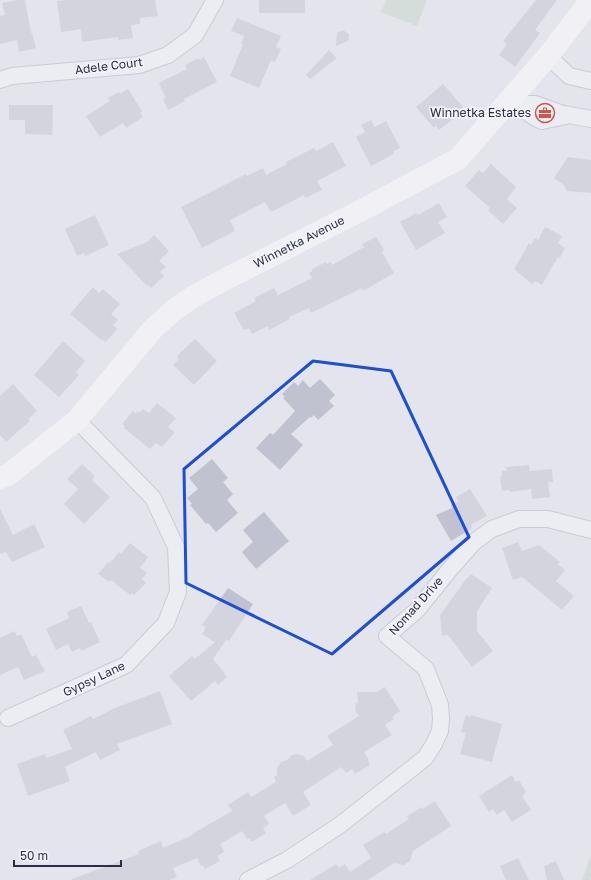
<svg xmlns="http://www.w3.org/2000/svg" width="591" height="880" font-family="'Golos Text',sans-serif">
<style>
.grass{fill:url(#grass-tufts)}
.pitch{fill:#c4d6c4}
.building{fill:#c0c2cf}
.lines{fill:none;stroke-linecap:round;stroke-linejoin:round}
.street-casing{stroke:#acadba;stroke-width:18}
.street{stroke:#f6f6fa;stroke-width:16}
.secondary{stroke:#fff;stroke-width:22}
.marked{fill:none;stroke:#1d4ed8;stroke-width:3;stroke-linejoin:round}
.labels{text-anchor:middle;stroke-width:3.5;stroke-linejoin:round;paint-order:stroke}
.street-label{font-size:12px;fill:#2a2d45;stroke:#f3f4f9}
.poi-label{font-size:12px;fill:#2a2d45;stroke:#f3f4f9;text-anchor:end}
</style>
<defs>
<pattern id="grass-tufts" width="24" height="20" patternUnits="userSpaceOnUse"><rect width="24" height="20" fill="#c4d6c4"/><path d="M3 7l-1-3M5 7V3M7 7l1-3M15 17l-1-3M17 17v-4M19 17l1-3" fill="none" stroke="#a9b8aa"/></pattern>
</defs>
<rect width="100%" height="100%" fill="#e3e4ec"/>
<path class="grass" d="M591,855V880H582Z"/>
<path class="pitch" d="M386,0H427L417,26L381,12Z"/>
<path class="building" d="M17,0H25L31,33H32L36,48L19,52L17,40L0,44V16L5,15L2,3Z
M65,0H155L158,16L140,18V24L131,25L133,38L118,40V37L82,42L81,29L61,32L57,1Z
M259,0H305V13H259Z
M536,0H557L535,30L540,33L515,67L499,55L507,44L503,41Z
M237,18L281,36L276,47L281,49L275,62L271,60L259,88L230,76L243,44H241L244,36L231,31Z
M343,30L349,34L348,41L336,46L337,33Z
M329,50L337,58L310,79L306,75Z
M204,57L217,82L184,99L185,101L168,110L163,99L166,98L159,83L187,69L185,65L199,58L200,60Z
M443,84L463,107L451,117L453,119L439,130L436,126L434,128L416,107Z
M128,89L142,111L140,112L143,117L126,128L123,123L100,137L86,116L110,101L108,98L119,92L120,94Z
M9,105H53L52,135L25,134V120H9Z
M371,120L375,127L386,121L400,148L393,151L394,154L371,166L356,137L365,132L361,125Z
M333,142L346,166L317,181L322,190L305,198L304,195L271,212L265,202L230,220L235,231L202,248L181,207L246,174L247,176L263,168L266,175L287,164L286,162L314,148L316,151Z
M568,157L591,160V193L567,191L564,185L554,178Z
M491,164L516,187L507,199L517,208L503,224L488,210L490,208L465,186L479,170L483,173Z
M439,203L447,217L438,222L445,233L416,250L400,222L416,213L418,215Z
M95,215L109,245L85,256L84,253L77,256L65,229Z
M545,227L562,236L558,243L565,248L560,258L558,257L555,263H554L542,285L535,281L532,284L514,269L529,243L531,245L535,238L538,240Z
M154,235L169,251L159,261L166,267L160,272L164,276L151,288L148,285L147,286L117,254L147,242Z
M376,237L384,250L382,252L394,273L363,291L362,288L311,313L309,308L289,317L290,319L269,330L268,326L252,334L249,328L244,330L234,313L256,301L254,298L274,288L278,295L312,278L309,273L312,271V269L326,262L327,264L331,262L332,265L364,247L362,244Z
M93,287L99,293L103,289L120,304L111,314L118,320L113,325L117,329L106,342L102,339L101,340L70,314Z
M195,339L217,361L194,385L173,365L179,359L177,356Z
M63,341L85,361L76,372L79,375L59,397L34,375Z
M320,379L335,395L329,401L334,406L318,420L314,415L311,418L310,417L291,434L303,445L280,470L256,448L270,433L273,435L295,411L283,398L285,397L282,394L294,382L298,386L303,380L310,388Z
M13,384L37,411L28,419L30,421L6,442L0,435V396Z
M157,403L176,418L168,427L175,432L162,447L156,443L150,449L124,428L125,426L122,424L133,411L136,414L137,411L139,413L143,409L149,413Z
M212,459L228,478L223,482L233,494L227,500L238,513L216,532L208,523L206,524L190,505L192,504L187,498L198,489L189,478Z
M82,464L95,476L92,480L110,497L84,524L64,504L78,489L67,479Z
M529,465L530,471L552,469L553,482H548L550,497L532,499L531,489L510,492V490L502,491L500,476H502V471H507L506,467Z
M470,489L487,516L472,524L471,529L451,541L436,515L452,508L451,505L458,501L456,497Z
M0,509L13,535L34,524L45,547L12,562L6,552L0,554Z
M264,512L289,541L256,569L242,552L253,542L243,530Z
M518,542L522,551L539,545L560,562L558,564L565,570L556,581L574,596L562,610L522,577L513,580L502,548Z
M130,543L148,557L140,568L147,573L142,579L146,583L134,595L132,593L130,595L111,580L109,582L98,574L108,562L110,563L119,552L121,554Z
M471,574L492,588L477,611V631L493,651L472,667L448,635L442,636L440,615L467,578H468Z
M228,588L253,604L229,641L226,640L213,659L224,672V673L227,677L218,685L215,681L191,701L169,676L192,656L195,659L215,642L202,634L206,627L202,625Z
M81,606L89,623L91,622L100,642L81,651L80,648L72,652L68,644L56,650L46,629L69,618L67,612Z
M14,631L17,636L21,634L32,657L36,655L45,671L24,680L18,667L0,675V638Z
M385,687L400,711L392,717L394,719L385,725L392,735L364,752L369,760L368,761L370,765L355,774L352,769L346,773L341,767L303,792L311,805L293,816L285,803L264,816L269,824L263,828L266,833L252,842L249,838L247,839L242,831L220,844L224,852L217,856L220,861L205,869L203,865L201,866L197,858L173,868L177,877L170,880H72V879L139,854L138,851L161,841L163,848L193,835L192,834L232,811L228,805L248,792L251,797L276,782L274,777L277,775V768L281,762L287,760L292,755L297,754L304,756L307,761L333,745L327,736L359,716L355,710L356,703H358L357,692H377Z
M160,691L172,724L117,744L120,750L100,760L96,752L65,767L70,781L28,796L17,764L45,754L46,758L72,749L63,730L91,716L93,719L115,708Z
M466,715L470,717L471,715L502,724L492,762L460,754L466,733L461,732Z
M512,775L516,782L519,780L526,792L522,796L531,810L512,822L504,810L497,815L493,809L489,812L479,796Z
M435,801L451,826L413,851L410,861L404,865L394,863L368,880H310L336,864L339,868L345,864L350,872L371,858L363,845L384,832L386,834L409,819L407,816L422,807L423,809Z
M518,858L529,880H506L500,866Z
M556,861L564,880H547L544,866Z"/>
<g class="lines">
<g class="street-casing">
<path id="street" d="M548,56L569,76L591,81
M0,80L12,76L139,65L168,55L195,35L215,0
M509,101L523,104H535L563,114L591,119
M523,104L528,113L536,118L542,121L566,116
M8,718L126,665L166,623L178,592L176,547L153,498L77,420
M248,880L287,860L340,825L425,758L434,744L440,731L441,718L440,705L426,669L387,636L417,610L451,568L474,542L492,529L519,519H548L591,530"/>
</g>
<use href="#street" class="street"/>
<path class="secondary" d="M0,478L8,475L77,420L152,330L175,309L196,295L220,282L360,211L458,159L548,56L591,0"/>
</g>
<path d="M0 0H591V880H0ZM313,361L391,371L469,537L332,654L186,583L184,469Z" fill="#e3e4ec" fill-opacity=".55" fill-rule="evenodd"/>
<path class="marked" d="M313,361L391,371L469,537L332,654L186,583L184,469Z"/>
<defs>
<g id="office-ring" transform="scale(1)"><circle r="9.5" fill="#f3f4f9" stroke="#d55143" stroke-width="1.5"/><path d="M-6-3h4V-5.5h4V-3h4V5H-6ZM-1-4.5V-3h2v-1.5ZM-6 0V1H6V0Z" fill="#d55143"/></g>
</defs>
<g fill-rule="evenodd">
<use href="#office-ring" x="545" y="113"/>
</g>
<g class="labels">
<g class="street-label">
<text transform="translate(109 66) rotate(-7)" y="4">Adele Court</text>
<text transform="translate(299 242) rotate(-27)" y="4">Winnetka Avenue</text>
<text transform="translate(416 606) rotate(-48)" y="4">Nomad Drive</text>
<text transform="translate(94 679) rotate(-25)" y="4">Gypsy Lane</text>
</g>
<g class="poi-label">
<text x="531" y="117">Winnetka Estates</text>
</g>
</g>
<path d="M14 860v6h107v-6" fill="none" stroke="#2a2d45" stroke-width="2"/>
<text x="20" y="860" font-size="12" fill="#2a2d45" stroke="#f3f4f9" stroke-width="3" paint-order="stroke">50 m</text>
</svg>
